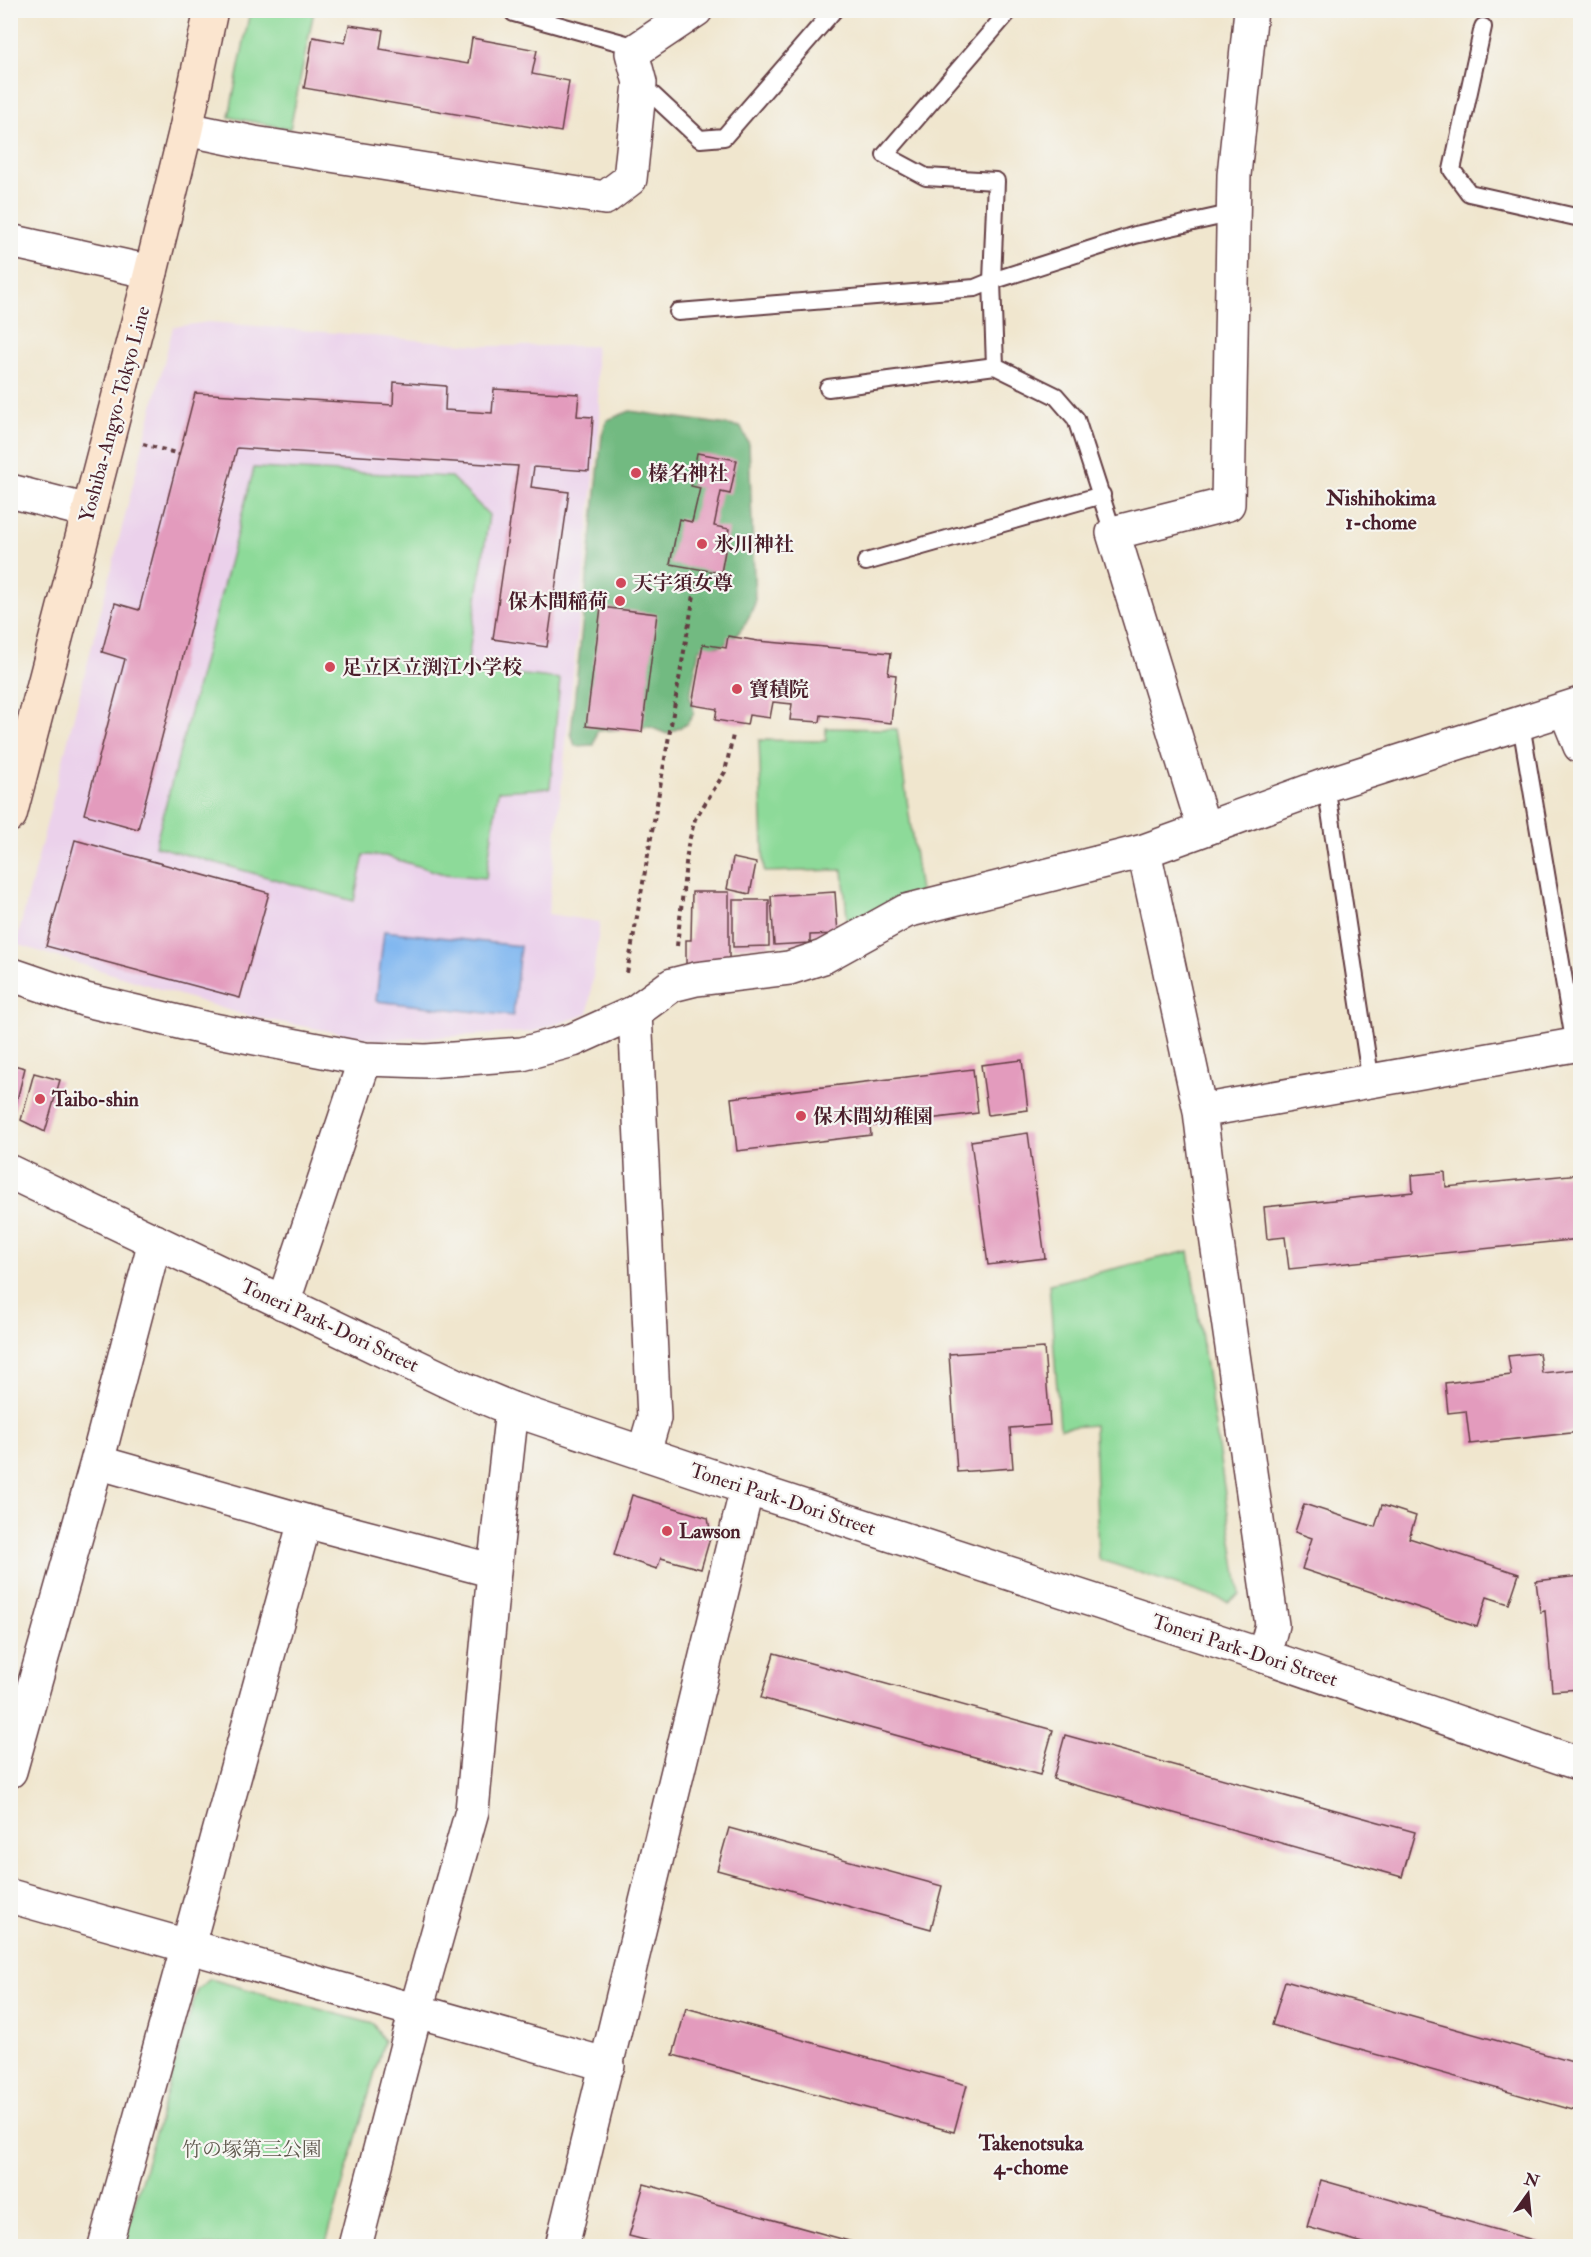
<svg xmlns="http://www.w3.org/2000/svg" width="1591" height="2257" font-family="'IM FELL Double Pica','Noto Serif JP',serif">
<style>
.built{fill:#ebd1eb}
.green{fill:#8dda99;stroke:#6c7c62;stroke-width:1.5}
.forest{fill:#72ba81;stroke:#5e6c56;stroke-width:1.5}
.water{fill:#81b7f0;stroke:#666b8e;stroke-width:1.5}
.building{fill:#e39bbd}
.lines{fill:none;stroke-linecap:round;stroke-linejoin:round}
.service-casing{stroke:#633d43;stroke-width:20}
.minor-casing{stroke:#633d43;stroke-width:36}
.tertiary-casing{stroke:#633d43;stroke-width:36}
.secondary-casing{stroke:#633d43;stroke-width:36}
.path{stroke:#633d43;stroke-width:4;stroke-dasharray:4.5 4.5;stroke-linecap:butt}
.service{stroke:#fff;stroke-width:16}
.minor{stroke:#fff;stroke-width:33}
.tertiary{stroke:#fff;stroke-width:33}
.secondary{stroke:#fbe5cf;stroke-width:33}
.poi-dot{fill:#d1495b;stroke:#f6f6f2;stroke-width:2}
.labels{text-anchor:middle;stroke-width:4.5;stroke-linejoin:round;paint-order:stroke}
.street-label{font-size:20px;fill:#4a1f2b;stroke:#f6f6f2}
.poi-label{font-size:20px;font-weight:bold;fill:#4a1f2b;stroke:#f6f6f2;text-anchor:start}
.park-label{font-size:20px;fill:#5e574c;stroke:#f6f6f2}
.neighbourhood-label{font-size:21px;font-weight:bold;fill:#4a1f2b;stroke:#f6f6f2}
</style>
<rect width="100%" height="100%" fill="#f6f6f2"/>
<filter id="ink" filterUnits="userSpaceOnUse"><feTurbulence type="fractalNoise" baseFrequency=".0167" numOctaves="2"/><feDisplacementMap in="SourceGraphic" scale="12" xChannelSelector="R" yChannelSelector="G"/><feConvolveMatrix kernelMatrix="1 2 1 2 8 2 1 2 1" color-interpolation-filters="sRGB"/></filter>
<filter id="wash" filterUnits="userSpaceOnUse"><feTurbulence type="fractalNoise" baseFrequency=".008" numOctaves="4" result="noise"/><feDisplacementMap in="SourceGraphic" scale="24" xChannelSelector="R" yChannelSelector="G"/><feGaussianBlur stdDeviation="1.35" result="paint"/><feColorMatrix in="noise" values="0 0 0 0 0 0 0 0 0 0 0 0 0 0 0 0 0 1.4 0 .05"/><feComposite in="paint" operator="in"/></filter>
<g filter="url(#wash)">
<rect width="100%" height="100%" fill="#f0e6ce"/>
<path class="built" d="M209,322L488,346H595L600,420L548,914L600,922L588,1014L532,1032L378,1040L247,1016L16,944L173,327Z"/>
<path class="green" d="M250,11H314L290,129L229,117Z
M254,468L451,477L489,515L468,660L481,670L560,679L550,788L498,791L486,878L444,874L385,856L364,855L354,901L155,846Z
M826,728L897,729L920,892L848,929L843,870L764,872L759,740L826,741Z
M1189,1251L1240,1595L1228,1602L1098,1559L1094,1425L1060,1428L1049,1284Z
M210,1979L373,2024L384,2041L325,2246H122L197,1990Z"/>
<path class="forest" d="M630,411L741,427L749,444L755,603C749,618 740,637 723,645C716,647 706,647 699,649L690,696L694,713L687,724L667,734L650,727L597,731L594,745L575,746L571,733L602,435L607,420Z"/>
<path class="water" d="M384,931L520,946L513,1016L376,1001Z"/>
<g id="blocks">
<path class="building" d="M349,25L383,30L380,49L468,64L472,38L537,50L532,74L569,81L561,132L304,88L313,37L345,43Z
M394,382L446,386L445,410L492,413L494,389L579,394L577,416L593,417L589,471L534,467L531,487L569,492L547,647L493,639L518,466L237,448L138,829L84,814L125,659L102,652L115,603L139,610L195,393L393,405Z
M697,453L737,460L730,494L721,492L714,526L729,529L721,573L670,564L679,519L692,522L700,488L691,486Z
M601,607L657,614L642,732L586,726Z
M728,636L758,641L891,653L888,674L896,675L891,723L821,715L820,722L790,720L792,704L773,702L770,718L749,715L747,725L715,720L717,709L692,705L703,644L726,648Z
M75,840L269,893L240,998L46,946Z
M733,858L756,863L750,894L727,889Z
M692,892H729V967L686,966V940H691Z
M835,892L838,934L810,935V943L774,945L771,896Z
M733,900H769V946L733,947Z
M1022,1060L1028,1110L988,1115L981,1065Z
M10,1064L25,1068L13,1116L10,1115Z
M973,1069L978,1113L870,1126L871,1135L737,1151L731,1098Z
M34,1073L60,1080L45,1132L21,1120Z
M1028,1133L1045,1258L988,1265L971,1141Z
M1445,1172L1446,1187L1580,1174V1239L1289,1269L1285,1237L1267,1239L1264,1207L1413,1192L1412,1175Z
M1044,1348L1050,1425L1010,1428L1013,1468L957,1472L949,1354Z
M1539,1353L1542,1373L1580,1369V1432L1470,1444L1466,1411L1448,1413L1445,1383L1511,1375L1508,1356Z
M632,1495L708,1518L711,1535L701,1569L661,1558L657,1569L614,1555Z
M1304,1504L1375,1527L1382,1505L1416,1516L1409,1538L1519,1574L1509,1604L1487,1597L1477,1627L1302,1569L1312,1538L1295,1532Z
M1580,1576V1689L1552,1691L1545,1611L1540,1612L1536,1581Z
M774,1653L1053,1730L1040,1775L761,1698Z
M1065,1735L1415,1832L1402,1877L1053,1779Z
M729,1828L942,1886L931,1929L717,1870Z
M1285,1981L1580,2064V2112L1272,2025Z
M686,2008L967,2085L954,2132L673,2055Z
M1321,2180L1554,2246H1374L1307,2227Z
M644,2184L867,2246H668L629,2236Z"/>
</g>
</g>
<g filter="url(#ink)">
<use href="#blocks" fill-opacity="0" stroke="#633d43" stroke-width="1.5"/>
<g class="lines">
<g class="service-casing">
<path id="service" d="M513,10L514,13L626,44L632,53
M1483,27L1452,170L1469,193L1580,218
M640,83L700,139L724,137L834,10
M678,312L975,288L992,281L1135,235L1234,213
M995,366L992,281L996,181L926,177L885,155L1010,10
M828,388L995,366L1056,396L1076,419L1113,533
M866,562L1102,495
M1521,724L1575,1046
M1326,785L1371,1083"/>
</g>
<g class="minor-casing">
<path id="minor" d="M186,129L254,143L605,198L630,179L640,83L632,53L696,10
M10,241L151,272
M10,491L88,511
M1565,709L1580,746
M1204,829L1113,533L1228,504L1234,175L1251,10
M1144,851L1200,1111L1210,1194L1272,1625L1264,1656
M10,974L86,1000L208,1029L365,1059L426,1061L522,1054L573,1040L635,1012L672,985L696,979L789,968L823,957L906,911L1144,851L1326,785L1580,704
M635,1012L654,1418L644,1452
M1200,1111L1580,1044
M283,1303L365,1059
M97,1462L305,1521L494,1571
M10,1771L97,1462L155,1241
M10,1896L608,2065
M105,2246L305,1521
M355,2246L416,2010L472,1811L494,1571L512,1409"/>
</g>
<g class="tertiary-casing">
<path id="tertiary" d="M10,1172L464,1389L512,1409L747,1488L1264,1656L1580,1764
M562,2246L747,1488"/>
</g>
<g class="secondary-casing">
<path id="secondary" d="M10,815L151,272L186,129L211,10"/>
</g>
<path class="path" d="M143,444L179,454
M677,946L688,845L695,819L725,772L733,735
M627,973L697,578"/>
<use href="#service" class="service"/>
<use href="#minor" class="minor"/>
<use href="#tertiary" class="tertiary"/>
<use href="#secondary" class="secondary"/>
</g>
</g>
<g class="poi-dot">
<circle cx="636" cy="473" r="6"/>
<circle cx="702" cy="544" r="6"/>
<circle cx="621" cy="583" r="6"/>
<circle cx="620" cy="601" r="6"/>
<circle cx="330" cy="667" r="6"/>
<circle cx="737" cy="689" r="6"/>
<circle cx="40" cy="1099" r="6"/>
<circle cx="801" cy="1116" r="6"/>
<circle cx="667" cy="1531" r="6"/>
</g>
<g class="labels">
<g class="street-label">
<text transform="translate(114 414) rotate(-75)" y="7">Yoshiba-Angyo-Tokyo Line</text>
<text transform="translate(330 1325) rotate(25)" y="7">Toneri Park-Dori Street</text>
<text transform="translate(783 1499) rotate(18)" y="7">Toneri Park-Dori Street</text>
<text transform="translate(1245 1650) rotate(18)" y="7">Toneri Park-Dori Street</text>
</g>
<g class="poi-label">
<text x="648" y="480">榛名神社</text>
<text x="714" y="551">氷川神社</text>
<text x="633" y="590">天宇須女尊</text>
<text x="608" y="608" text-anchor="end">保木間稲荷</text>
<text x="342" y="674">足立区立渕江小学校</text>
<text x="749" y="696">寶積院</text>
<text x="52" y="1106">Taibo-shin</text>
<text x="813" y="1123">保木間幼稚園</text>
<text x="679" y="1538">Lawson</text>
</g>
<g class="park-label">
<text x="252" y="2156">竹の塚第三公園</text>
</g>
<g class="neighbourhood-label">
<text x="1381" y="505">Nishihokima<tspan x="1381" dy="24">1-chome</tspan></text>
<text x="1031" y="2150">Takenotsuka<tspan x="1031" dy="24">4-chome</tspan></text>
</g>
</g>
<rect width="1591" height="2257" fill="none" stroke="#f6f6f2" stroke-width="36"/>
<g transform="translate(1528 2194) rotate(15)" stroke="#f6f6f2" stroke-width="4.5" paint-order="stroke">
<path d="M0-4.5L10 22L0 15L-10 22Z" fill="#4a1f2b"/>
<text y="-9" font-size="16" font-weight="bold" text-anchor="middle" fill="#4a1f2b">N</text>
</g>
</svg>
